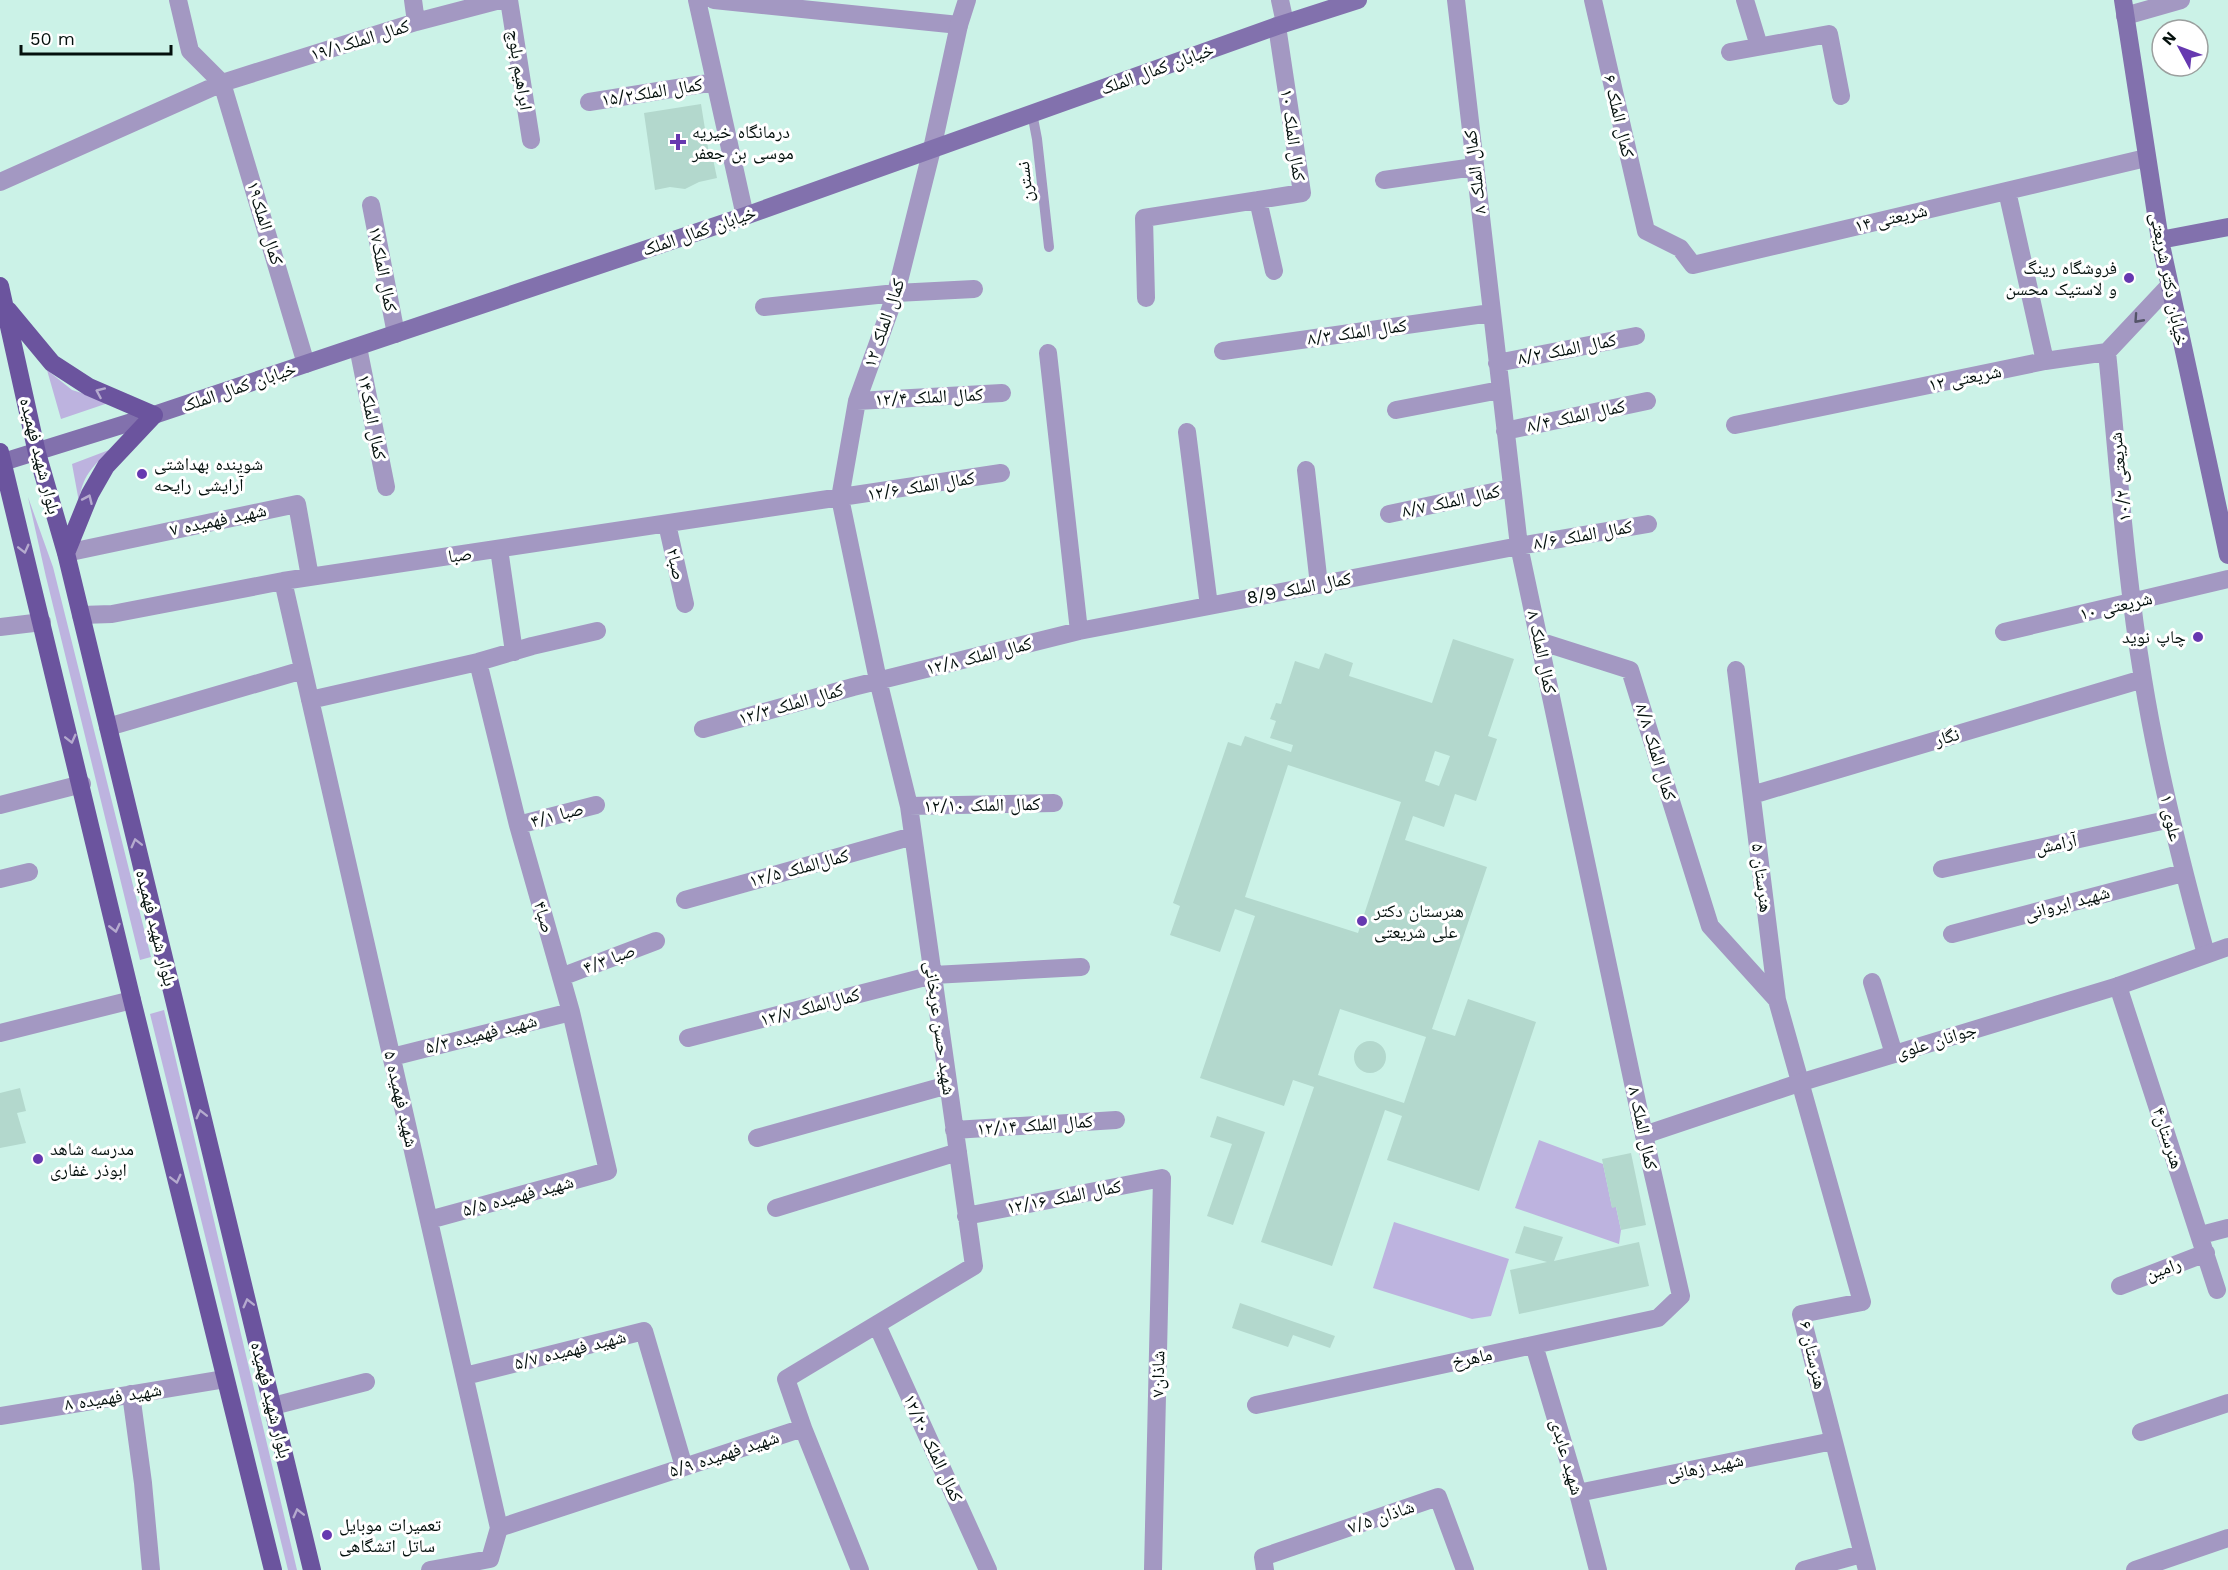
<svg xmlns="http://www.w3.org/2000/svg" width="2228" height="1570" font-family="'Work Sans','Noto Naskh Arabic',sans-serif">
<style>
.green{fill:#bdb3df}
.building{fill:#b3d8cd;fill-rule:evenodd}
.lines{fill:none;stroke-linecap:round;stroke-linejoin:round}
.service{stroke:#a398c2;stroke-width:10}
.minor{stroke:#a398c2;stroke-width:18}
.tertiary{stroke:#a398c2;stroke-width:18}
.secondary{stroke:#8271ad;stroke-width:18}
.primary{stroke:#6b549e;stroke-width:18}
.oneway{stroke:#545468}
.oneway2{stroke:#b5aace}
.poi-dot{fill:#6638b0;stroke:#fff;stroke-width:2}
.labels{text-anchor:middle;stroke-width:6;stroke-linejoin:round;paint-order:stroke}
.street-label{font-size:18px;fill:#04100d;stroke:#fff}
.poi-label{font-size:18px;fill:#04100d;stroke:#fff;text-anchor:start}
</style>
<rect width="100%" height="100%" fill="#cbf2e7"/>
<path class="green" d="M47,370L72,390L111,402L61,419Z
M109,450C92,468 82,476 79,502L72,464Z
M28,497L53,567L151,957L140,960L46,577Z
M164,1010L297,1570H288L150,1014Z
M1539,1140L1603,1164L1612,1207H1616L1621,1230L1619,1244L1515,1208Z
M1394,1222L1509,1259L1491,1316L1472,1319L1373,1288Z"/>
<path class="building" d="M701,104L709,154H712L717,178L699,182L685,189L670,187L655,190L644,113Z
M1453,639L1514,659L1488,736L1497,739L1476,801L1455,794L1444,827L1413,816L1405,840L1487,867L1432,1029L1455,1036L1468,999L1536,1022L1479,1191L1387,1160L1402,1116L1385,1110L1332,1266L1261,1242L1314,1087L1293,1080L1284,1106L1200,1078L1255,916L1235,909L1220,952L1170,935L1180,906L1173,903L1228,742L1241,746L1245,736L1291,752L1293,745L1270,738L1276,721L1270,719L1276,703L1281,704L1295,661L1319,669L1325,653L1353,663L1349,676L1432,703ZM1435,751L1450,756L1439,786L1425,781ZM1288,765L1401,802L1358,933L1245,897ZM1340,1009L1426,1037L1404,1103L1318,1075Z
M1354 1057a16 16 0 1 1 32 0a16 16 0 1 1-32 0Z
M20,1088L26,1111L17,1113L26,1143L0,1148V1093Z
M1217,1116L1265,1132L1233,1225L1207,1216L1232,1144L1210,1137Z
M1631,1153L1646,1225L1621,1230L1616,1207L1612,1208L1602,1159Z
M1524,1226L1563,1237L1554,1261L1639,1242L1649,1286L1519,1314L1510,1270L1547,1262L1515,1253Z
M1240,1303L1335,1336L1330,1348L1293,1335L1288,1347L1232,1328Z"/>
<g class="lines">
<path class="service" d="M1032,113L1037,139L1049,247"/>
<path class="minor" d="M178,0L190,51L222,83L306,364
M413,0L416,22
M509,0L531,140
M697,0L745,216
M714,0L959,25
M1280,0L1285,23
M1593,0L1646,231L1680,248L1693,265L2146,158
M1745,0L1759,46
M2125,16L2181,0
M1730,52L1829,34L1841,96
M589,102L715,82
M1384,180L1474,167
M0,182L222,83L416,22L500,0
M2007,191L2045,361
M1258,200L1274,271
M371,205L396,334
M1146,298L1144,218L1302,193L1277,26
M764,307L896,293L974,289
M358,347L386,487
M1223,351L1491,313
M2107,352C2118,461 2125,571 2143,679C2158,772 2181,863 2206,954
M1048,353L1079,631
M1497,363L1636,336
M857,401L1002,393
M1396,410L1500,390
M1735,425L2045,361L2107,352L2169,286
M1505,431L1647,401
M1187,432L1209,606
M1306,470L1319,585
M1389,514L1512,488
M667,524L685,604
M499,549L514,652
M66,553L297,504L310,577
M283,581L499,1528L490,1559L430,1570
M81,615L112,614L283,581L1001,473
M0,627L42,622
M2004,632L2228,579
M1539,641L1630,670L1710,926L1777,1000
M1736,670L1777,1000L1862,1302L1801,1314L1867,1570
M310,700L478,662L532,646L597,631
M108,727L303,670
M703,729L853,687L1079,631L1519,546L1648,524
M1752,795L2143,679
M0,805L82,784
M909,806L1054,803
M518,825L596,805
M1942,869L2171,819
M0,879L29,872
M685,900L913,836
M1952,934L2183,873
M561,977L656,941
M1872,982L1894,1054
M2118,986L2217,1290
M0,1033L132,1000
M688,1038L933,975L1081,967
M392,1057L571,1012
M954,1130L1116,1120
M757,1138L948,1085
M776,1208L958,1152
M966,1216L1162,1178L1153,1570
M429,1220L608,1171L571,1012L518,825L478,662
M2201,1235L2228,1228
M2120,1286L2206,1253
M877,1325L988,1570
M1534,1345L1578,1493L1598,1570
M465,1376L644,1331L684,1467
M131,1394L143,1483L151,1570
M1256,1405L1658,1318L1681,1296L1644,1135L1519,546L1456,0
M273,1406L366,1382
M0,1416L225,1379
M803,1428L786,1379L974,1266L909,806L878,680L840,498L857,401L896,293L932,149
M2141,1432L2228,1403
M1578,1493L1833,1441
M499,1528L803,1428L860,1570
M1265,1570L1263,1557L1438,1497L1465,1570
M1804,1570L1861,1554
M2135,1570L2228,1538"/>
<path class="tertiary" d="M932,149L959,25L967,0
M1644,1135L1799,1083L2118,986L2228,947"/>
<path class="secondary" d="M2123,0L2160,240L2228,555
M2160,240L2228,227
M3,462L154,415L745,216L1277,26L1358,0"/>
<path class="primary" d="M0,286L37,453L66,553L312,1570
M8,310L52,363L89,387L154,415L106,466L90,494L66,553
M0,452L132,1000L273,1570"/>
</g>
<defs><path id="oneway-chevron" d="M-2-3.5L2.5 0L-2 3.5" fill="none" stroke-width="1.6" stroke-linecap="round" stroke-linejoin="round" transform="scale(1.5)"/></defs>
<use class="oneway" href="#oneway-chevron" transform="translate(2138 319) rotate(132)"/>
<g class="oneway2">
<use href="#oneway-chevron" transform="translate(100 392) rotate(-156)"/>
<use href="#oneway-chevron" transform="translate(88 499) rotate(-66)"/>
<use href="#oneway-chevron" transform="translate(24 549) rotate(76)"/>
<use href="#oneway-chevron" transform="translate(71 739) rotate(76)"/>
<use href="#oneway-chevron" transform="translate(136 843) rotate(-104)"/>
<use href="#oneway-chevron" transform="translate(115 928) rotate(77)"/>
<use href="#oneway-chevron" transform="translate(201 1114) rotate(-104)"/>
<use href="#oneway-chevron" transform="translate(176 1179) rotate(76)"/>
<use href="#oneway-chevron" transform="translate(248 1303) rotate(-104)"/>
<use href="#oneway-chevron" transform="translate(298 1513) rotate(-104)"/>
</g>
<g class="poi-dot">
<path d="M675 133h6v6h6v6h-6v6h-6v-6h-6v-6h6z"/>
<circle cx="2129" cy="278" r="6"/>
<circle cx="142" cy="474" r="6"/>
<circle cx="2198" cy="637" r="6"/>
<circle cx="1362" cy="921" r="6"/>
<circle cx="38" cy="1159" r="6"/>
<circle cx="327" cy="1535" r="6"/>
</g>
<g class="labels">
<g class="street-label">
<text transform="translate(360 40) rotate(-17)" y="6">کمال الملک۱۹/۱</text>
<text transform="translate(1157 69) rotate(-20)" y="6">خیابان کمال الملک</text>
<text transform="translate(520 70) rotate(81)" y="6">ابراهیم بلوچ</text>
<text transform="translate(652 92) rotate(-9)" y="6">کمال الملک۱۵/۲</text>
<text transform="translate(1619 116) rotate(77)" y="6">کمال الملک ۶</text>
<text transform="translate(1293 135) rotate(82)" y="6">کمال الملک ۱۰</text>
<text transform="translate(1475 172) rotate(-97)" y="6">کمال الملک ۸</text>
<text transform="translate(1025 182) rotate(-96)" y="6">نسترن</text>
<text transform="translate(1891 218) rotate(-13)" y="6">شریعتی ۱۴</text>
<text transform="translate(265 223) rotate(73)" y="6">کمال الملک۱۹</text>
<text transform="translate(699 231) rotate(-19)" y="6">خیابان کمال الملک</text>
<text transform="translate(383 269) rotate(79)" y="6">کمال الملک۱۷</text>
<text transform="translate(2169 279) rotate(79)" y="6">خیابان دکتر شریعتی</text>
<text transform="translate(884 323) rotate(-71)" y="6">کمال الملک ۱۲</text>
<text transform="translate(1357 332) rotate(-8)" y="6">کمال الملک ۸/۳</text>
<text transform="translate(1567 349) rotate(-11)" y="6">کمال الملک ۸/۲</text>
<text transform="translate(1965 378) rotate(-11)" y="6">شریعتی ۱۲</text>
<text transform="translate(239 387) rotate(-19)" y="6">خیابان کمال الملک</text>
<text transform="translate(929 397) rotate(-3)" y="6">کمال الملک ۱۲/۴</text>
<text transform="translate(1576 416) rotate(-12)" y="6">کمال الملک ۸/۴</text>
<text transform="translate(372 417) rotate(79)" y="6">کمال الملک۱۴</text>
<text transform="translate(40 456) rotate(76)" y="6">بلوار شهید فهمیده</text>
<text transform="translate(2120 477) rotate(-96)" y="6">شریعتی ۱۰/۲</text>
<text transform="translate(921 486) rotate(-9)" y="6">کمال الملک ۱۲/۶</text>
<text transform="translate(1451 501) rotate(-12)" y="6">کمال الملک ۸/۷</text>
<text transform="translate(218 520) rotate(-12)" y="6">شهید فهمیده ۷</text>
<text transform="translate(1583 535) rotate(-10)" y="6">کمال الملک ۸/۶</text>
<text transform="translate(460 555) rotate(-8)" y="6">صبا</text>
<text transform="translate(676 564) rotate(77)" y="6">صبا۲</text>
<text transform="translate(1299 588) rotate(-11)" y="6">کمال الملک 8/9</text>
<text transform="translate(2116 606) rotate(-13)" y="6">شریعتی ۱۰</text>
<text transform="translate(1542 652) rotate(78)" y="6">کمال الملک ۸</text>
<text transform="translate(979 656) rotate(-14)" y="6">کمال الملک ۱۲/۸</text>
<text transform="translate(791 704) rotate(-16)" y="6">کمال الملک ۱۲/۳</text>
<text transform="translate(1947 737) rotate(-16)" y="6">نگار</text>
<text transform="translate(1656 752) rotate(73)" y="6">کمال الملک ۸/۸</text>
<text transform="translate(982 805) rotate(-1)" y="6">کمال الملک ۱۲/۱۰</text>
<text transform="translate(557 815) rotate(-15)" y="6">صبا ۴/۱</text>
<text transform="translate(2171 818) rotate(78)" y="6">علوی ۱</text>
<text transform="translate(2056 844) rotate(-12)" y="6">آرامش</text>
<text transform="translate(799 868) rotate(-15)" y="6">کمال‌الملک ۱۲/۵</text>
<text transform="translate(1762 878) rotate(83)" y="6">هنرستان ۵</text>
<text transform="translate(2067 903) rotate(-15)" y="6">شهید ایروانی</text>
<text transform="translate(544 917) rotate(74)" y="6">صبا۴</text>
<text transform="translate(156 928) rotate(76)" y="6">بلوار شهید فهمیده</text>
<text transform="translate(609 959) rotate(-21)" y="6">صبا ۴/۳</text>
<text transform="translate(810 1007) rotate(-15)" y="6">کمال‌الملک ۱۲/۷</text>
<text transform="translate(940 1028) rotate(82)" y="6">شهید حسن عربخانی</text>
<text transform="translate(481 1034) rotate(-14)" y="6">شهید فهمیده ۵/۳</text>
<text transform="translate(1936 1041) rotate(-17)" y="6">جوانان علوی</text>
<text transform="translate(401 1099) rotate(77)" y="6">شهید فهمیده ۵</text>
<text transform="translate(1035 1125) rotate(-4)" y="6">کمال الملک ۱۲/۱۴</text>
<text transform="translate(1643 1128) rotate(78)" y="6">کمال الملک ۸</text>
<text transform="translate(2168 1138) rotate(72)" y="6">هنرستان۴</text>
<text transform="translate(518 1196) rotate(-15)" y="6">شهید فهمیده ۵/۵</text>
<text transform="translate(1064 1197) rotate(-11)" y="6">کمال الملک ۱۲/۱۶</text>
<text transform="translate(2163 1269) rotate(-20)" y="6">رامین</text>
<text transform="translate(570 1350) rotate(-14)" y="6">شهید فهمیده ۵/۷</text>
<text transform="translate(1813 1355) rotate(77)" y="6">هنرستان ۶</text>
<text transform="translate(1472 1358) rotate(-12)" y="6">ماهرخ</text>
<text transform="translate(1158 1374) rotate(-89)" y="6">شاذان۷</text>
<text transform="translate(113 1397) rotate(-9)" y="6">شهید فهمیده ۸</text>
<text transform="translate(271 1400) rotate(76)" y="6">بلوار شهید فهمیده</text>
<text transform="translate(933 1448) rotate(65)" y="6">کمال الملک ۱۲/۲۰</text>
<text transform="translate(724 1454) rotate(-18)" y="6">شهید فهمیده ۵/۹</text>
<text transform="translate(1567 1457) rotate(74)" y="6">شهید عابدی</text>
<text transform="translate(1705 1467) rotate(-11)" y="6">شهید زهانی</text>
<text transform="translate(1381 1517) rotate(-19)" y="6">شاذان ۷/۵</text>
</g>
<g class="poi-label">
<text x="692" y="138">درمانگاه خیریه<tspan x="692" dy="21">موسی بن جعفر</tspan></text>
<text x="2117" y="274" text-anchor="end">فروشگاه رینگ<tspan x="2117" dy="21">و لاستیک محسن</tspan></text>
<text x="154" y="470">شوینده بهداشتی<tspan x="154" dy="21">آرایشی رایحه</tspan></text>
<text x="2186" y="643" text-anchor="end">چاپ نوید</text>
<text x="1374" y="917">هنرستان دکتر<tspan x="1374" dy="21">علی شریعتی</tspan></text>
<text x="50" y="1155">مدرسه شاهد<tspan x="50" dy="21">ابوذر غفاری</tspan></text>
<text x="339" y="1531">تعمیرات موبایل<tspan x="339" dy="21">ساتل اتشگاهی</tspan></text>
</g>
</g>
<g transform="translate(2180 48) rotate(311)"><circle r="28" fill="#ffffff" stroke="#9b9f9e" stroke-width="1.5"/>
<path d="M0-4.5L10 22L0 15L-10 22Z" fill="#6638b0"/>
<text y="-9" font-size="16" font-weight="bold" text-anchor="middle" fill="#04100d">N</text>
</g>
<path d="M21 45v9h150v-9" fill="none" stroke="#04100d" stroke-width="3"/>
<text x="30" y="45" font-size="18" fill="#04100d" stroke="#ffffff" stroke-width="4.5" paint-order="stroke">50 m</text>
</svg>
